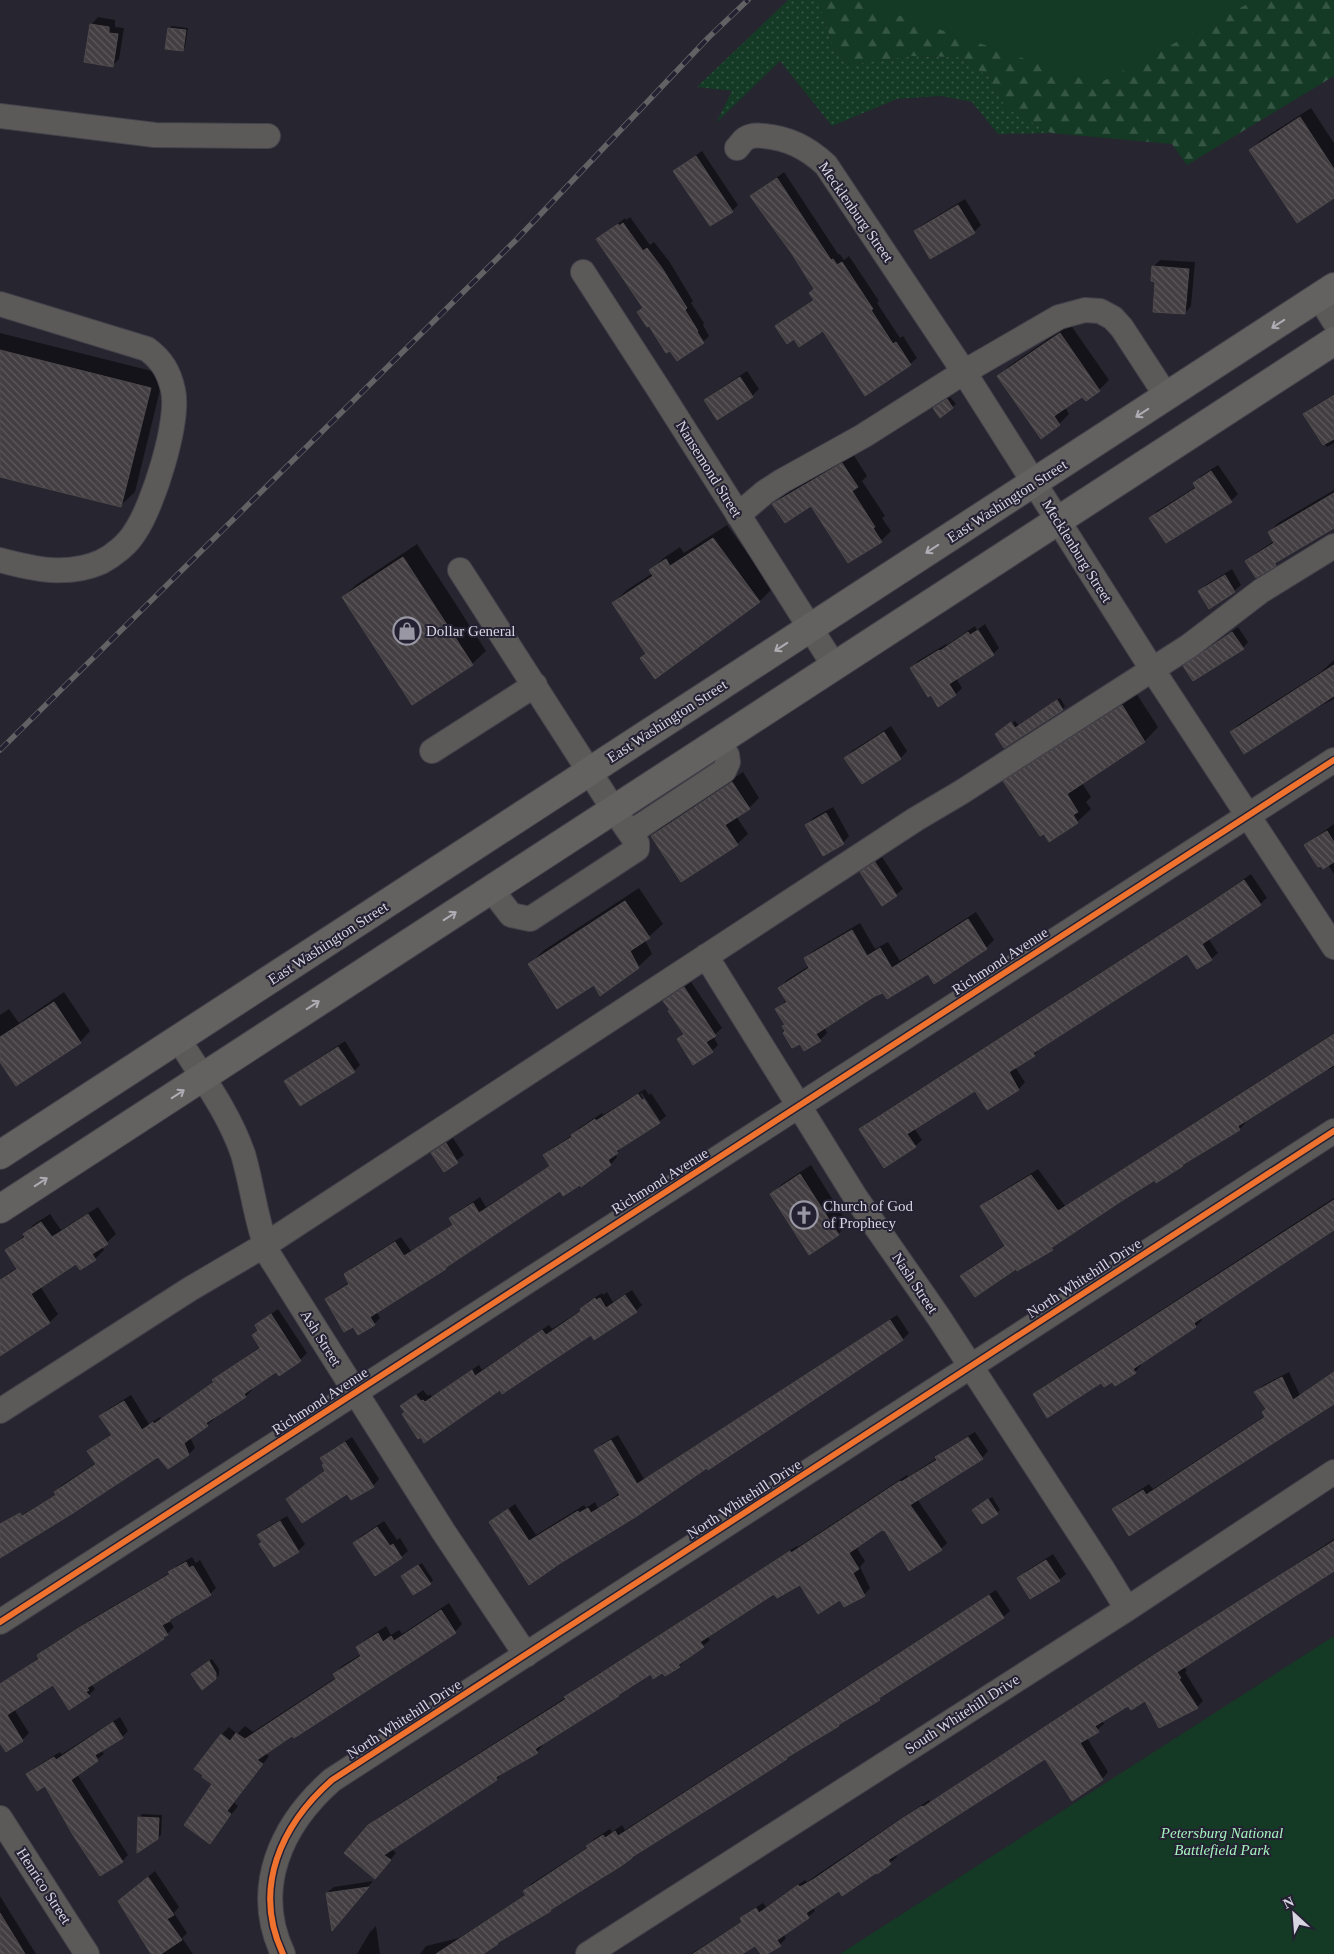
<svg xmlns="http://www.w3.org/2000/svg" width="1334" height="1954" font-family="'Times New Roman',serif">
<style>
.grass{fill:url(#grass-dots)}
.forest{fill:url(#forest-firs)}
.park{fill:#143a25}
.shadow{fill:#0007}
.building{fill:url(#building-back-hatch);stroke:#4e494c}
.lines{fill:none;stroke-linecap:round;stroke-linejoin:round}
.minor-casing{stroke:#44424b;stroke-width:26}
.highway-casing{stroke:#44424b;stroke-width:30}
.minor{stroke:#5c5a59;stroke-width:24}
.highway{stroke:#646161;stroke-width:28}
.rail-casing{stroke:#626164;stroke-width:5.5}
.rail{stroke:#242133;stroke-width:4;stroke-dasharray:11;stroke-linecap:butt}
.cycleway-casing{stroke:#242133;stroke-width:9}
.cycleway{stroke:#ef722f;stroke-width:6}
.oneway{stroke:#afacb4}
.labels{text-anchor:middle;stroke-width:4;stroke-linejoin:round;paint-order:stroke}
.street-label{font-size:15px;fill:#d7d5e1;stroke:#242133}
.poi-label{font-size:15px;fill:#d7d5e1;stroke:#242133;text-anchor:start}
.park-label{font-size:15px;font-style:italic;fill:#a5f3bd;stroke:#242133}
</style>
<defs>
<pattern id="grass-dots" width="8" height="8" patternUnits="userSpaceOnUse" patternTransform="scale(1.25)"><rect width="8" height="8" fill="#143a25"/><path d="M2 2h.1M6 6h.1" fill="none" stroke="#355644" stroke-width="1.8" stroke-linecap="round"/></pattern>
<pattern id="forest-firs" width="22" height="20" patternUnits="userSpaceOnUse" patternTransform="scale(1.25)"><rect width="22" height="20" fill="#143a25"/><path d="M5 1l3.5 6h-7zM16 11l3.5 6h-7z" fill="#355644"/></pattern>
<pattern id="building-back-hatch" width="6" height="6" patternUnits="userSpaceOnUse" patternTransform="scale(1.25)"><rect width="6" height="6" fill="#423e41"/><path d="M-1 5l2 2M0 0l6 6M5-1l2 2" fill="none" stroke="#5d595c"/></pattern>
</defs>
<rect width="100%" height="100%" fill="#27252f"/>
<path class="grass" d="M788,0H818L832,43L846,65L911,56L958,57L989,77L1006,108L1051,133L998,134L972,102L941,96L897,99L832,126L780,61L716,123L732,91L697,87Z"/>
<path class="forest" d="M818,0H1334V76L1187,165L1172,144L1051,133L1006,108L989,77L958,57L911,56L846,65L832,43Z"/>
<path class="park" d="M854,0H1255L1098,84Z
M1334,1636V1954H840Z"/>
<path class="shadow" d="M98,17L115,20V27L124,28L119,59L112,66L86,61L92,24Z
M172,26L188,28L185,47L182,50L169,28Z
M1311,108L1334,143V197L1251,150L1261,140Z
M702,151L738,205L732,211L675,171Z
M784,172L838,254H840L844,260L849,256L879,301L877,303L900,338L903,336L917,358L910,364L824,330L794,338L777,326L783,320L815,299V288L752,196Z
M965,199L981,225L974,232L915,231L922,225Z
M630,217L650,245L654,242L669,261L693,301L691,303L704,323L703,325L709,336L703,342L671,349L667,352L639,312L643,307L598,239L625,218L626,220Z
M1160,260L1195,262L1191,306L1185,313L1157,281L1154,266Z
M1070,324L1109,380L1099,390L1083,395L1065,407L1069,414L1059,424L999,376L1009,366Z
M0,333L164,374L135,492L121,505L0,475Z
M747,371L759,389L752,396L705,400L712,394Z
M1334,394V443L1327,447L1305,415L1311,408Z
M950,397L956,404L940,416L937,405Z
M853,454L867,476L862,481L885,516L882,518L891,531L881,541L812,504H774L784,494Z
M1218,465L1238,494L1231,501L1151,518L1157,511L1197,486L1195,483L1201,476Z
M1334,490V526L1283,557L1275,565L1247,562L1256,553L1274,541L1270,532L1278,523Z
M727,525L773,588L760,601L655,677L647,654L613,603L627,590L653,573L651,570L665,557L680,547L684,553Z
M417,544L486,651L472,664L343,597L357,584Z
M1232,569L1241,585L1234,591H1199L1206,585Z
M985,624L999,648L993,654L956,678L962,688L956,694L939,705L912,668L918,661L946,644L947,645L975,626L977,630Z
M1238,627L1248,642L1243,648L1185,666Z
M1334,660V699L1304,714L1232,732L1238,725L1321,672Z
M1136,693L1158,727L1145,741L1082,783L1091,797L1086,802L1091,809L1077,822L1005,782L1019,768Z
M1060,698L1065,706L1063,709L1005,747L999,732L1015,721L1019,726Z
M891,726L907,751L901,758L862,783L846,758L852,751Z
M743,772L759,798L749,808L736,816L748,834L737,844L652,836L663,826Z
M833,807L849,836L843,843L807,825L813,818Z
M1334,824V874L1328,865L1305,845Z
M882,857L903,889L883,904L862,872Z
M1251,874L1267,898L1260,904L1208,938L1218,953L1211,959L1187,952L1040,1047L1034,1055L1015,1067L1025,1082L1019,1089L987,1108L975,1089L914,1128L922,1140L915,1146L861,1129L867,1123L1221,895Z
M639,888L663,924L645,940L652,954L638,967L594,984L529,965L543,951Z
M976,912L994,940L986,948L934,982L928,972L875,995L824,1027L827,1033L820,1040L800,1042L786,1031V1024L777,1009L787,1000L779,988L787,980L809,966L805,958L813,951L860,923L875,949L888,942L900,961Z
M691,982L722,1028L713,1036L718,1045L712,1051L678,1039L684,1033L665,1001Z
M64,992L90,1031L80,1042L0,1059V1015L9,1009L19,1023Z
M1334,1033V1067L1328,1070L1327,1068L1245,1120L1246,1122L1240,1129L1155,1178L1027,1265L962,1276L969,1269L1005,1245L981,1207L988,1200L1038,1169L1065,1206Z
M345,1041L360,1065L354,1071L286,1082L293,1075Z
M645,1089L649,1095L651,1093L666,1116L660,1121L642,1093L640,1094L658,1122L623,1146L615,1154L617,1157L611,1164L581,1185L580,1183L560,1190L452,1262L445,1268L376,1311L380,1318L374,1324L354,1325L326,1299L333,1293L350,1282L345,1274L352,1268L401,1237L411,1251L454,1224L450,1218L457,1212L480,1197L486,1207L551,1165L545,1155L551,1149L573,1135L579,1128L602,1113L603,1115Z
M453,1138L464,1155L444,1170L433,1153Z
M811,1165L848,1224L838,1234L772,1194L782,1184Z
M1334,1198V1229L1200,1317L1202,1320L1196,1326L1140,1363L1141,1365L1135,1372L1116,1384L1113,1380L1101,1382L1034,1394L1041,1388Z
M98,1207L116,1234L102,1247L104,1250L95,1259L77,1262L40,1286L58,1314L50,1322L0,1355V1279L18,1267L6,1250L25,1235L33,1225L50,1214L61,1230Z
M632,1290L642,1305L636,1311L591,1333L500,1388L406,1412L402,1406L423,1390L428,1396L430,1394L432,1397L479,1365L482,1370L549,1325L552,1329L582,1310L588,1302L602,1293L603,1295L607,1292L613,1302Z
M278,1309L307,1353L300,1360L279,1375L276,1371L251,1388L252,1390L246,1396L213,1417L214,1419L207,1425L190,1437L195,1448L189,1454L158,1456L0,1558V1528L57,1494L55,1492L62,1485L96,1463L89,1452L112,1434L100,1416L107,1410L131,1395L149,1424L160,1417L161,1419L215,1381L221,1374L261,1346L253,1335L259,1330L256,1325Z
M897,1315L909,1333L903,1339L708,1468L707,1466L559,1563L490,1522L515,1504L536,1535L584,1505L586,1508L595,1502L598,1508L620,1493L595,1450L602,1444L618,1435L644,1479Z
M1289,1372L1300,1395L1334,1372V1403L1130,1534L1114,1509L1120,1503L1149,1484L1153,1489L1265,1416L1263,1412L1267,1408L1256,1392L1262,1386Z
M975,1432L988,1451L982,1458L917,1499L947,1543L941,1549L882,1529L856,1547L865,1561L860,1567L870,1588L864,1595L840,1598L800,1584L775,1592L707,1636L710,1640L679,1666L663,1671L651,1672L623,1690L618,1695L542,1743L543,1745L537,1752L503,1772L497,1779L391,1849L396,1853L381,1871L368,1826L376,1819L565,1698L572,1691L797,1546L798,1547L907,1475L908,1477L937,1458L943,1451Z
M352,1437L379,1479L373,1486L347,1492L288,1499L326,1470L325,1463L322,1458L328,1452Z
M992,1497L1000,1510L982,1523L977,1507Z
M287,1516L305,1544L298,1551L263,1541L259,1535L266,1528Z
M384,1521L397,1540L400,1538L408,1551L401,1557L355,1543L361,1536Z
M1334,1539V1570L1184,1666L1187,1671L1185,1672L1203,1701L1197,1707L1145,1699L1128,1704L1102,1720L1104,1724L1087,1738L1108,1772L1102,1779L1045,1757L895,1854L897,1857L878,1872L839,1890L812,1907L815,1911L808,1917L784,1934L786,1938L780,1945L765,1954H762L756,1944L740,1954H691L743,1921L741,1918L748,1912L763,1903L766,1907L805,1880L807,1882L821,1872L929,1800L930,1802L1165,1647L1280,1575Z
M1053,1554L1066,1574L1059,1580L1018,1579L1025,1572Z
M192,1557L196,1563L200,1560L216,1588L210,1594L169,1620L174,1627L163,1638L95,1682L92,1685L95,1689L89,1695L53,1683L14,1709L29,1733L22,1740L0,1743V1685L39,1658L38,1656L45,1649L88,1621L170,1573L176,1566Z
M422,1563L433,1580L430,1583L402,1576Z
M996,1590L1010,1611L1003,1617L885,1692L879,1699L843,1720L838,1725L791,1753L786,1758L555,1905L550,1910L502,1939L481,1954H420L426,1946L459,1938L527,1894L525,1891L531,1884L588,1847L587,1846L594,1839L610,1829L612,1832L622,1825L625,1830Z
M449,1603L462,1624L455,1632L265,1753L269,1756L234,1803L238,1806L210,1842L214,1784L221,1735L229,1727L237,1734L245,1726L253,1732L337,1677L334,1674L342,1666L362,1654L357,1647L365,1640L386,1626L391,1635L399,1630L402,1634Z
M212,1659L219,1669V1675L216,1678L195,1671Z
M120,1717L128,1731L122,1737L101,1750L104,1754L77,1774L128,1855L122,1861L46,1784L28,1774L34,1768L60,1752L62,1754Z
M142,1814L162,1815L161,1835L158,1838L139,1817Z
M155,1871L179,1907L174,1913L187,1933L182,1938L193,1954H154L127,1894Z
M373,1881L338,1923L327,1893L334,1887Z
M0,1896L36,1954H0Z
M376,1926L380,1954H357L370,1932Z"/>
<path class="building" d="M90,24L109,27V33L118,34L113,67L84,62Z
M168,28L186,30L183,51L165,49Z
M1300,117L1334,169V198L1297,223L1249,150Z
M696,156L733,212L710,226L673,171Z
M777,178L831,260L833,259L837,265L842,262L873,309L871,310L893,344L896,342L911,365L865,396L823,331L799,347L794,339L787,344L775,326L814,300L809,293L814,289L792,254L750,196Z
M958,205L975,233L930,259L914,231Z
M623,223L643,251L647,248L662,268L687,308L685,310L698,331L697,332L704,343L677,361L670,351L666,353L649,326L647,327L637,312L643,308L641,305L596,239L618,224L619,226Z
M1152,266L1189,269L1185,314L1153,312L1155,282L1151,281Z
M1060,333L1100,391L1086,401L1082,397L1054,416L1060,425L1041,439L997,376Z
M0,350L151,388L121,507L0,477Z
M740,377L753,397L717,420L704,400Z
M1334,395V439L1323,445L1303,414Z
M947,399L953,408L940,418L933,408Z
M842,463L858,487L852,491L875,527L873,528L882,542L848,563L811,506L785,523L772,504Z
M1211,471L1232,502L1166,543L1149,518L1196,488L1193,483Z
M1334,493V528L1275,563L1276,566L1256,578L1245,561L1274,543L1268,532Z
M713,538L760,602L655,679L640,658L646,654L612,603L653,576L649,570L666,559L670,566Z
M403,557L473,665L412,705L342,597Z
M1225,575L1235,592L1209,609L1198,591Z
M978,630L994,655L949,684L956,695L938,707L931,695L928,697L910,668L939,650L940,651L968,632L970,635Z
M1232,632L1244,649L1193,681L1183,666Z
M1334,665V696L1244,754L1230,732Z
M1057,700L1063,710L1004,748L995,734L1011,722L1015,728Z
M1122,705L1145,742L1067,794L1078,812L1073,815L1078,823L1049,842L1044,834L1040,836L1003,781Z
M884,732L901,759L862,784L844,758Z
M732,782L750,809L725,825L738,845L681,882L651,836Z
M826,813L844,844L823,856L805,825Z
M1327,831L1334,842V862L1323,869L1321,866L1318,867L1304,845Z
M875,862L897,896L882,906L860,872Z
M1244,880L1261,905L1202,944L1212,960L1197,969L1187,954L1033,1053L1035,1056L1009,1072L1019,1090L987,1110L975,1091L907,1134L916,1147L884,1168L859,1129L1213,901Z
M625,901L650,938L630,951L639,968L600,996L594,985L557,1009L528,964Z
M968,919L987,949L934,984L928,974L887,999L883,993L875,996L816,1034L821,1041L804,1051L800,1044L792,1048L783,1033L785,1031L782,1026L785,1025L775,1009L787,1002L778,988L809,968L804,958L852,930L867,956L880,948L892,968Z
M684,987L716,1036L706,1042L713,1052L693,1065L677,1039L684,1034L668,1011L670,1010L663,1001Z
M54,1002L81,1043L16,1086L0,1062V1037Z
M1334,1034V1065L1238,1126L1240,1130L1182,1165L1183,1166L1156,1183L1155,1180L1123,1200L1051,1248L1053,1250L1017,1271L1016,1269L975,1297L960,1276L1005,1246L980,1206L1031,1175L1058,1211Z
M338,1047L355,1072L300,1106L284,1081Z
M638,1094L642,1100L644,1099L660,1123L616,1151L618,1153L608,1160L611,1165L581,1187L580,1185L563,1196L560,1191L445,1268L446,1269L370,1317L375,1325L358,1335L353,1327L344,1332L325,1299L349,1284L344,1274L395,1242L404,1256L453,1225L449,1218L473,1203L479,1213L550,1166L543,1155L572,1137L571,1135L595,1119L596,1121Z
M446,1143L458,1163L444,1172L431,1153Z
M800,1174L839,1235L809,1255L770,1194Z
M1334,1200V1230L1194,1323L1196,1327L1133,1369L1136,1373L1115,1386L1112,1382L1104,1387L1101,1383L1047,1418L1033,1394Z
M88,1214L108,1244L92,1254L96,1260L80,1270L76,1264L31,1294L50,1323L0,1356V1280L17,1269L5,1250L25,1237L23,1234L41,1222L52,1237Z
M625,1295L637,1312L594,1340L591,1335L502,1394L500,1390L424,1443L421,1437L418,1439L402,1414L405,1412L400,1406L416,1395L421,1401L423,1400L425,1402L472,1370L475,1376L542,1330L546,1335L577,1314L581,1311L580,1309L595,1298L596,1300L600,1298L606,1308Z
M271,1314L301,1361L279,1376L276,1372L244,1394L246,1397L206,1423L208,1426L184,1443L189,1455L168,1469L158,1457L73,1513L0,1558V1524L20,1513L22,1516L56,1495L54,1492L96,1464L87,1451L112,1435L99,1416L124,1401L142,1430L153,1422L154,1424L214,1382L212,1380L260,1348L252,1335L258,1331L255,1325Z
M890,1320L903,1340L770,1429L708,1470L707,1468L637,1516L559,1564L529,1585L489,1522L508,1509L529,1541L578,1511L579,1513L588,1508L591,1513L620,1495L594,1450L611,1440L637,1484Z
M1334,1372V1404L1129,1536L1112,1509L1143,1490L1146,1495L1265,1417L1262,1412L1266,1409L1254,1392L1282,1377L1293,1400Z
M968,1437L983,1459L910,1505L942,1550L909,1571L885,1531L882,1530L849,1553L859,1569L853,1573L865,1596L844,1607L840,1600L818,1614L800,1585L777,1598L774,1594L700,1642L704,1647L678,1665L680,1667L665,1676L662,1673L653,1679L651,1674L618,1695L619,1696L535,1749L538,1753L496,1777L497,1780L384,1855L391,1860L375,1879L344,1853L368,1825L566,1699L564,1697L790,1551L791,1553L900,1481L901,1482L937,1460L935,1457Z
M345,1442L374,1487L351,1500L347,1494L302,1523L286,1499L325,1471L322,1465L324,1464L320,1458Z
M988,1499L998,1514L982,1524L972,1510Z
M280,1521L299,1552L274,1567L259,1544L262,1542L257,1535Z
M377,1527L390,1546L393,1544L402,1558L375,1576L353,1543Z
M1334,1541V1571L1177,1672L1181,1678L1179,1679L1198,1708L1159,1728L1145,1701L1131,1710L1128,1706L1095,1726L1099,1732L1080,1743L1103,1780L1072,1801L1045,1759L888,1860L891,1864L877,1874L876,1873L842,1896L839,1891L806,1913L809,1918L777,1940L781,1946L767,1954H761L755,1946L742,1954H693L742,1922L740,1918L756,1908L759,1913L798,1885L800,1887L814,1879L903,1818L922,1806L923,1807L1157,1653Z
M1046,1560L1060,1581L1030,1599L1017,1578Z
M186,1562L189,1568L193,1566L211,1595L169,1620L170,1621L162,1625L168,1635L163,1637L164,1639L87,1688L89,1690L86,1692L90,1696L69,1710L53,1685L7,1715L23,1741L6,1752L0,1743V1684L39,1659L37,1655L80,1627L170,1574L168,1572Z
M418,1565L431,1584L413,1595L401,1576Z
M989,1595L1004,1618L879,1698L880,1700L838,1725L839,1726L786,1758L787,1759L756,1779L632,1857V1858L621,1866L550,1910L551,1911L497,1943L498,1944L483,1954H436L526,1895L523,1891L588,1848L586,1846L603,1835L605,1838L615,1831L618,1836Z
M441,1610L456,1633L294,1738L292,1736L257,1760L263,1764L227,1811L231,1814L210,1844L184,1825L212,1784L202,1777L203,1775L194,1769L221,1734L230,1741L236,1733L245,1739L336,1679L333,1674L361,1656L356,1647L378,1633L383,1642L391,1636L394,1641Z
M209,1661L216,1673V1679L202,1690L191,1674Z
M113,1722L123,1738L95,1755L98,1761L71,1780L123,1862L100,1876L73,1835L45,1786L37,1791L26,1774L54,1757L56,1760Z
M138,1817L159,1818L158,1839L137,1853Z
M148,1877L174,1915L167,1919L182,1940L161,1954H151L118,1901Z
M369,1887L332,1931L326,1893Z
M0,1913L25,1954H0Z"/>
<g class="lines">
<g class="minor-casing">
<path id="minor" d="M0,116L155,135L268,136
M737,148C740,145 742,141 745,139C751,135 757,135 764,136C789,138 808,148 826,165L964,372L1152,669L1334,947
M583,272L658,388L835,667
M1319,297L1334,321
M0,304L147,349C162,360 169,372 173,390C180,421 153,506 135,532C128,544 113,556 101,562C67,577 34,569 0,560
M738,515L765,492L782,481L863,436L964,372L1059,317L1085,310L1100,311L1113,318L1122,328L1167,397
M460,570L614,810L637,843V849L530,919L511,915L491,889
M432,751L535,685
M630,833L724,771L728,762L727,755L718,742
M706,956L856,1198L938,1316L1102,1568L1127,1609
M179,1040C202,1077 229,1113 243,1154C253,1188 256,1223 269,1255L443,1531L526,1655
M0,1411L190,1289L265,1245L916,819L960,793L1189,646L1261,591L1334,546
M0,1622L1334,760
M0,1818L87,1954
M283,1954C252,1888 281,1825 332,1780L1334,1131
M588,1954L1127,1609L1334,1472"/>
</g>
<g class="highway-casing">
<path id="highway" d="M0,1155L1334,287
M0,1209L1334,341"/>
</g>
<use href="#minor" class="minor"/>
<use href="#highway" class="highway"/>
<g class="rail-casing">
<path id="rail" d="M0,750L517,239L709,37L748,0"/>
</g>
<use href="#rail" class="rail"/>
<g class="cycleway-casing">
<path id="cycleway" d="M0,1622L1334,760
M283,1954C252,1888 281,1825 332,1780L1334,1131"/>
</g>
<use href="#cycleway" class="cycleway"/>
</g>
<defs><path id="oneway-shaft" d="M-6 0H5M1.5-3L5.5 0L1.5 3" fill="none" stroke-width="1.6" stroke-linecap="round" stroke-linejoin="round" transform="scale(1.25)"/></defs>
<g class="oneway">
<use href="#oneway-shaft" transform="translate(1278 324) rotate(147)"/>
<use href="#oneway-shaft" transform="translate(1142 413) rotate(147)"/>
<use href="#oneway-shaft" transform="translate(932 549) rotate(147)"/>
<use href="#oneway-shaft" transform="translate(781 647) rotate(147)"/>
<use href="#oneway-shaft" transform="translate(450 916) rotate(-33)"/>
<use href="#oneway-shaft" transform="translate(313 1005) rotate(-33)"/>
<use href="#oneway-shaft" transform="translate(178 1094) rotate(-33)"/>
<use href="#oneway-shaft" transform="translate(41 1182) rotate(-33)"/>
</g>
<defs>
<g id="shop-ring" transform="scale(1.4375)"><circle r="9.5" fill="#242133" stroke="#9997a3" stroke-width="1.5"/><path d="M-5-2.5h2.3a2.7 3.5 0 0 1 5.4 0H5L5.5 6h-11ZM-1.5-2.5h3a1.5 2.3 0 0 0-3 0Z" fill="#9997a3"/></g>
<g id="church-ring" transform="scale(1.4375)"><circle r="9.5" fill="#242133" stroke="#9997a3" stroke-width="1.5"/><path d="M-1.2-6h2.4v3.5h3.3v2.4h-3.3V6h-2.4V-.1h-3.3v-2.4h3.3Z" fill="#9997a3"/></g>
</defs>
<g fill-rule="evenodd">
<use href="#shop-ring" x="407" y="631"/>
<use href="#church-ring" x="804" y="1215"/>
</g>
<g class="labels">
<g class="street-label">
<text transform="translate(856 212) rotate(55)" y="5">Mecklenburg Street</text>
<text transform="translate(709 469) rotate(58)" y="5">Nansemond Street</text>
<text transform="translate(1007 501) rotate(-33)" y="5">East Washington Street</text>
<text transform="translate(1077 551) rotate(58)" y="5">Mecklenburg Street</text>
<text transform="translate(667 721) rotate(-33)" y="5">East Washington Street</text>
<text transform="translate(328 943) rotate(-33)" y="5">East Washington Street</text>
<text transform="translate(1000 961) rotate(-33)" y="5">Richmond Avenue</text>
<text transform="translate(660 1181) rotate(-32)" y="5">Richmond Avenue</text>
<text transform="translate(1084 1278) rotate(-33)" y="5">North Whitehill Drive</text>
<text transform="translate(915 1283) rotate(56)" y="5">Nash Street</text>
<text transform="translate(321 1338) rotate(58)" y="5">Ash Street</text>
<text transform="translate(320 1401) rotate(-33)" y="5">Richmond Avenue</text>
<text transform="translate(744 1499) rotate(-33)" y="5">North Whitehill Drive</text>
<text transform="translate(962 1714) rotate(-33)" y="5">South Whitehill Drive</text>
<text transform="translate(404 1719) rotate(-33)" y="5">North Whitehill Drive</text>
<text transform="translate(44 1886) rotate(57)" y="5">Henrico Street</text>
</g>
<g class="poi-label">
<text x="426" y="636">Dollar General</text>
<text x="823" y="1211">Church of God<tspan x="823" dy="17">of Prophecy</tspan></text>
</g>
<g class="park-label">
<text x="1222" y="1838">Petersburg National<tspan x="1222" dy="17">Battlefield Park</tspan></text>
</g>
</g>
<g transform="translate(1294 1914) rotate(334)" stroke="#242133" stroke-width="4" paint-order="stroke">
<path d="M0-4L9 19L0 12L-9 19Z" fill="#d7d5e1"/>
<text y="-8" font-size="14" font-weight="bold" text-anchor="middle" fill="#d7d5e1">N</text>
</g>
</svg>
